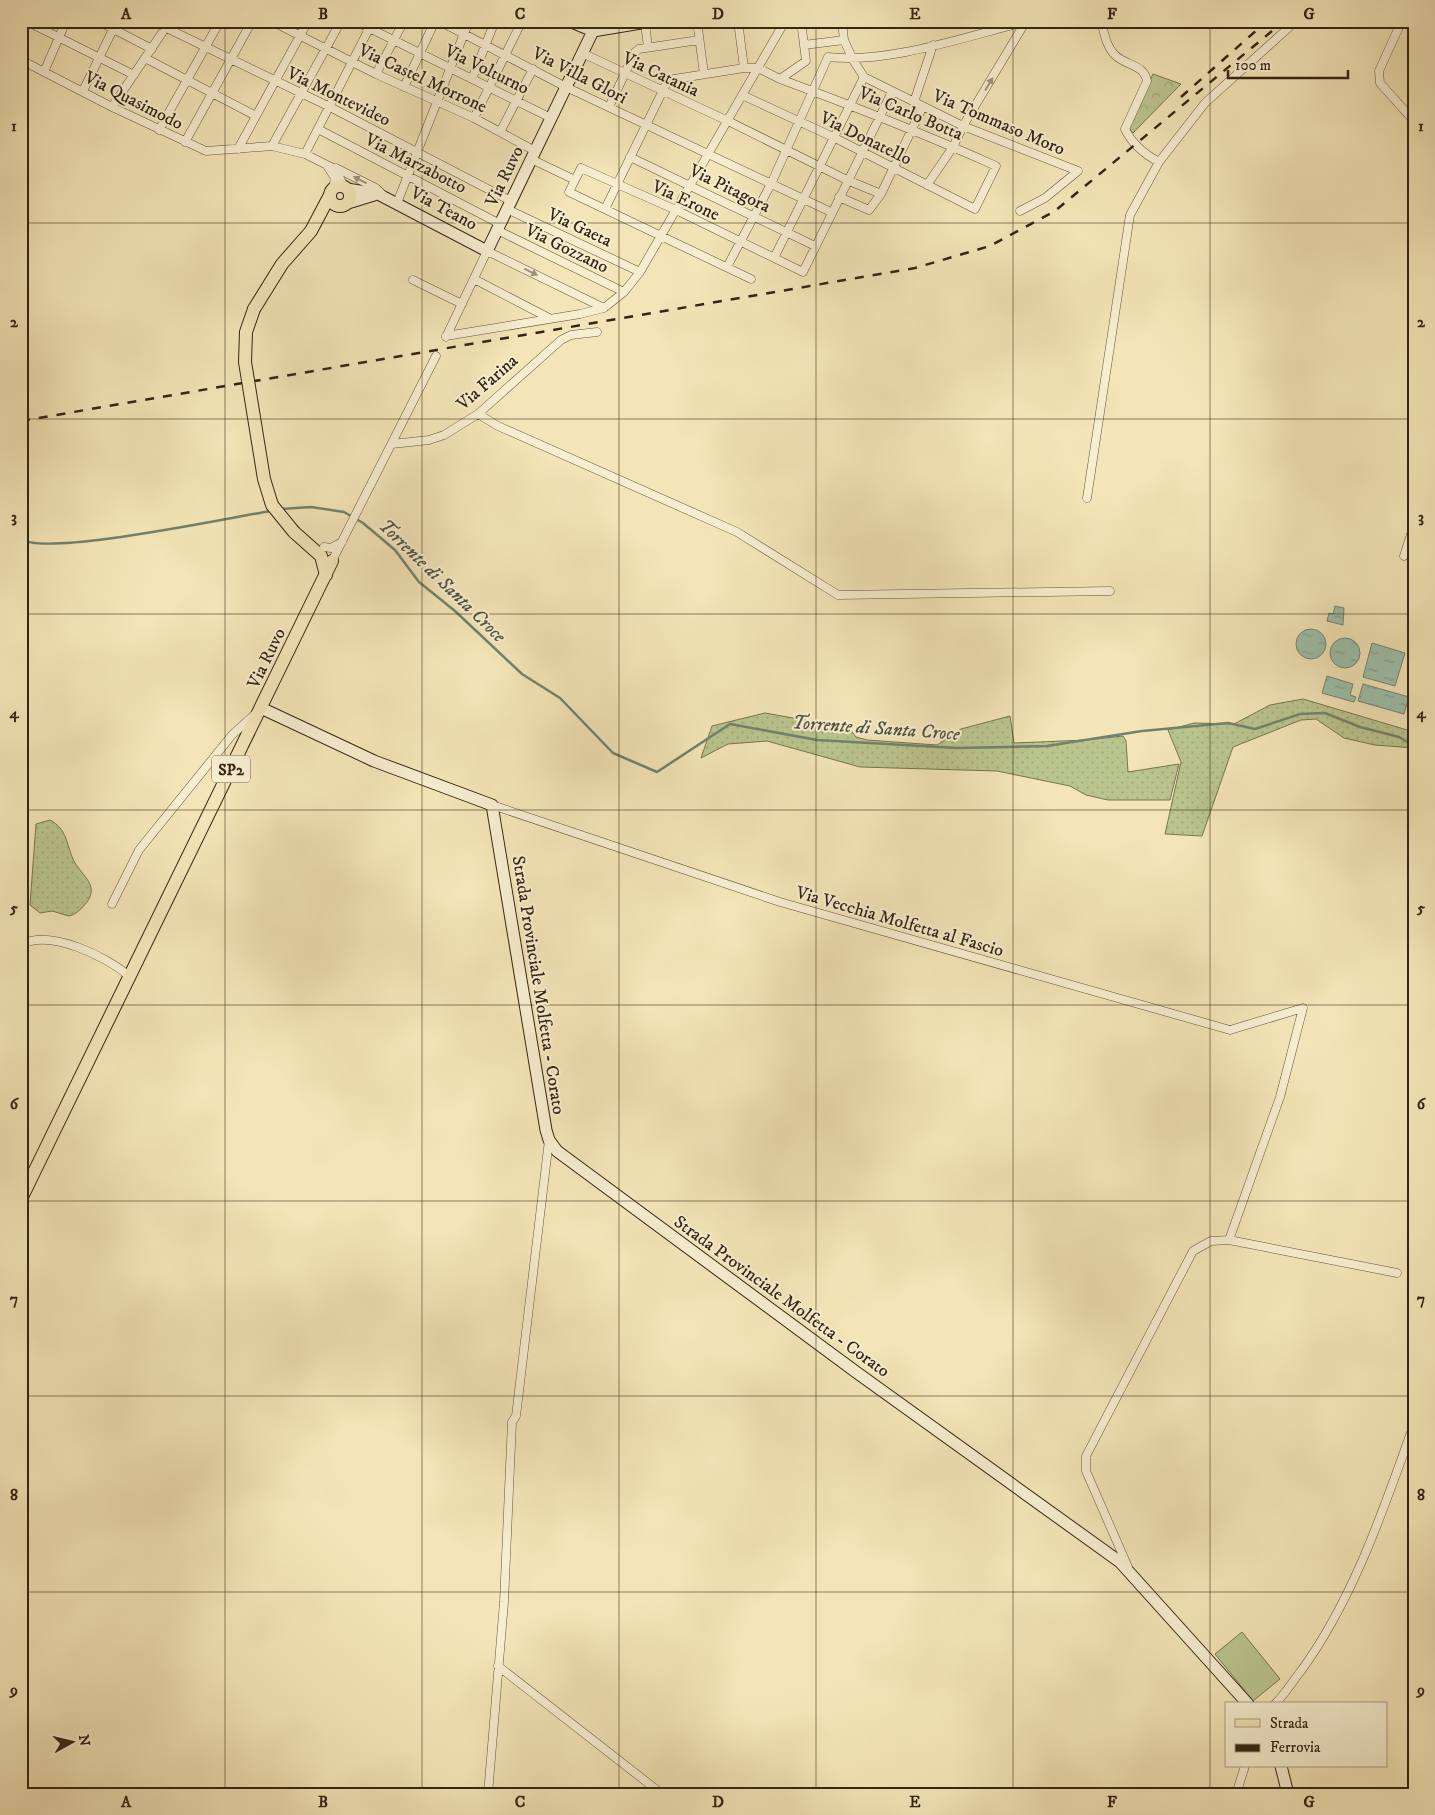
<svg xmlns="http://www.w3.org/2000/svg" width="1435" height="1815" font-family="'IM FELL DW Pica',serif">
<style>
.grass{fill:url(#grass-dots);stroke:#777450}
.park{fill:url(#park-crowns);stroke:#777450}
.garden{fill:#bac58e;stroke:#777450}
.water{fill:url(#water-ripples);stroke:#72826e}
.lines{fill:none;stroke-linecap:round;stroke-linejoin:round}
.stream{stroke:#72826e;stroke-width:2.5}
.street-casing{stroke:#64543c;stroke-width:9}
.secondary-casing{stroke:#342413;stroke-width:13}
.primary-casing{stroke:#342413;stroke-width:14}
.street{stroke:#f7eed0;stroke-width:8}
.secondary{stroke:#f7eed0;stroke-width:11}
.primary{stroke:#f3e5b7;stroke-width:12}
.rail{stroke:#342413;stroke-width:2.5;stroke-dasharray:9 9;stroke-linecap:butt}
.primary-bridge-casing{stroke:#342413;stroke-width:14;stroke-linecap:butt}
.primary-bridge{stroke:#f3e5b7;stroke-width:12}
.oneway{fill:#9f937b}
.grid{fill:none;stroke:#342413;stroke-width:1;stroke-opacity:0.55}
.labels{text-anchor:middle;stroke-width:4;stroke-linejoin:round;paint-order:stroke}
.shield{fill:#f7eed0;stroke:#6e614c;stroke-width:1}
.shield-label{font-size:16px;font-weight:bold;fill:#342413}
.street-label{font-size:18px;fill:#342413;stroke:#f7eed0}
.water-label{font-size:19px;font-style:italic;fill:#535340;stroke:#f7eed0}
.neatline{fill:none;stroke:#342413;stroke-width:2}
.grid-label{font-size:16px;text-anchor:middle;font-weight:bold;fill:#342413}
</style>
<defs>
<pattern id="grass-dots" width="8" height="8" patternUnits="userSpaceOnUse" patternTransform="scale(1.25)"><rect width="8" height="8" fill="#bac58e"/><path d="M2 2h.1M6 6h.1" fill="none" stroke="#a0a97a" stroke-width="1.8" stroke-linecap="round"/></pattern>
<pattern id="park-crowns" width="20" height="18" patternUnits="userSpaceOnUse" patternTransform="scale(1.25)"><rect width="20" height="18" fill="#bac58e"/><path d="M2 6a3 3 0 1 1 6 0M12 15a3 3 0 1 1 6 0" fill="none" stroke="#a0a97a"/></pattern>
<pattern id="water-ripples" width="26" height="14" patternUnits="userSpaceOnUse" patternTransform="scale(1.25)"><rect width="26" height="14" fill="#9cc0aa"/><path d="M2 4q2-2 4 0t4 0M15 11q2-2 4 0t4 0" fill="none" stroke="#809c89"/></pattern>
</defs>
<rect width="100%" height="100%" fill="#f3e5b7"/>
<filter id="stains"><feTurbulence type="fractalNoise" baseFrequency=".004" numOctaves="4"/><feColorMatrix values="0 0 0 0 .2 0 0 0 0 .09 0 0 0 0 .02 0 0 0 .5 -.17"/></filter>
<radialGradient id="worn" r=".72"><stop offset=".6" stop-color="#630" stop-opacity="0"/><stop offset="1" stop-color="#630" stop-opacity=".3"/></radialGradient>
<path class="grass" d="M1303,699L1414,732V748L1375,745L1344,738L1316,719L1301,720L1233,747L1202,836L1165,834L1181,762L1168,730L1194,723L1234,724L1270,705Z
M765,713L849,728L856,737L867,740L937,745L961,729L1010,716L1014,743L1086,740L1123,736L1126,741L1128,772L1179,764L1170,800H1108L1086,795L1070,786L997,771L860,767L767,741L728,744L701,758L712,726Z
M50,820C67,829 66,843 73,859C80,875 100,884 87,902C82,908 77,914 69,916L52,911L40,913L30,905L36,824Z"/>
<path class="park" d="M1153,74L1181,84L1133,133L1128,127Z"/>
<path class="garden" d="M1242,1632L1280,1679L1253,1701L1215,1654Z"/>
<path class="water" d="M1335,606L1344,608L1343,625L1327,621L1329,613L1333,614Z
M1296 644a15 15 0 1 1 30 0a15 15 0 1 1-30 0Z
M1330 653a15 15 0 1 1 30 0a15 15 0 1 1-30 0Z
M1372,643L1405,653L1395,686L1363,677Z
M1327,676L1353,684L1350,695L1356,697L1354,702L1322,693Z
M1363,684L1409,697L1404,714L1358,701Z"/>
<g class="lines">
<path class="stream" d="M281,509L311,507L344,512L363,523L395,550L419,582L455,611L522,674L560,698L613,753L657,772L730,724L817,740L957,748L1047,746L1142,731L1228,723L1255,729L1300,714L1325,713L1360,727L1399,737L1414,746
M21,539C45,557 232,517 271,511"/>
<g class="street-casing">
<path id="street" d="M26,21L134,75
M98,21L152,49
M152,21L330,107L511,201
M271,21L376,74L474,118L535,151
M355,21L551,118
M439,21L566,87L831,212
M697,21L704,74
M738,21L744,68
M801,21L804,45
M842,21L844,40
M1101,21C1104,32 1106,46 1115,55C1126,66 1144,64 1147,81L1125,129C1132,144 1144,154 1159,162L1205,103L1296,21
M1397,21L1399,27L1379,71L1380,83L1414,121
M645,23L648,47
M21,33L24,21
M582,53L728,121L847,180L881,194
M145,58L256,116
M21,60L112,107L206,151L272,146L305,154L335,169L345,188
M44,72L66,21
M376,74L404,21
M472,79L495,21
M404,87L435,21
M83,91L117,21
M742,95L833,137L975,209L996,166C925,134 853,106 780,79L806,61L804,45L844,40L853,60L864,77L963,126L1078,171L1045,198L1020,211
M914,102L933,45
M112,107L170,21
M609,107L635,52L639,49L699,40
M474,118L522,21
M318,129L500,224
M159,130L220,21
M500,132L533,69
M185,142L252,21
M272,146L341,21
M238,149L308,21
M305,154L373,21
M630,157L815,246
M531,159L575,180
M328,167L335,178L333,189
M336,168L376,188L382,194
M927,185L953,147L963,126L1026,21
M839,197L869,210L881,194L923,106
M397,203L469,21
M507,209L640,272
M605,209L668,80L744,68H758L780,79
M497,230L624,292
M774,258L864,77
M727,267L771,184L828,57C889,64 967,36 1028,21
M474,279L549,318
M751,279L569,192L581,168L676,210L803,272L892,92
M413,280L462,304
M446,336L580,314L604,308L624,292L640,272L785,21
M446,337L487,251L604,308
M478,414L498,426L737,532L838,595L1110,591
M392,444L429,440L444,435L478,414L561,340L571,335L597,332
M1087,498L1130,215L1159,162
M324,547L331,548L342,542
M1404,556L1414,525
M332,561L436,356
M492,805L780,902L1230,1030L1303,1008
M112,904L139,850L232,735L254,715
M21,945C49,928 108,957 130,977
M1229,1240L1397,1273
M1128,1567L1086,1471V1456L1193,1251L1211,1241L1229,1240L1280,1097L1303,1008
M498,1666L662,1794
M1275,1704C1285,1694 1292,1682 1301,1671C1354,1598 1384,1508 1414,1424
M488,1794L504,1602L512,1422L516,1416L549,1140
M1236,1794L1245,1766"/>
</g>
<g class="secondary-casing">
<path id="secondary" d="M569,21L593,31L653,21
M347,189L378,194L487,251L593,31
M348,203L374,195
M261,708L374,761L492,805L546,1130L549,1140L557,1151L856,1372L1120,1562L1248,1704
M1281,1766L1288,1794"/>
</g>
<g class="primary-casing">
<path id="primary" d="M330 196a10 10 0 1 1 20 0a10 10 0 1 1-20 0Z
M254,309L282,264L311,231L330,195
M294,532L321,556L326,575
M21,1199L332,561"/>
</g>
<use href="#street" class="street"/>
<use href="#secondary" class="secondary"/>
<use href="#primary" class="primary"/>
<path class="rail" d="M1181,97L1267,21
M21,421L915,268L990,246L1055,211L1284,21"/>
<g class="primary-bridge-casing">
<path id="primary-bridge" d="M254,309L246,332L245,362L264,479L272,505L294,532"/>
</g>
<use href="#primary-bridge" class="primary-bridge"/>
</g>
<defs><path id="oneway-solid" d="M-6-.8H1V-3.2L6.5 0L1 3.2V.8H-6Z" transform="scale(1.25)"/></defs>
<g class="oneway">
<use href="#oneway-solid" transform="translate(989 84) rotate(-59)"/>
<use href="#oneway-solid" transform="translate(360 180) rotate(-153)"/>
<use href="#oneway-solid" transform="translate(531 272) rotate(26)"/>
</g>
<path class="grid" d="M225,21V1794M422,21V1794M619,21V1794M816,21V1794M1013,21V1794M1210,21V1794M21,223H1414M21,419H1414M21,614H1414M21,810H1414M21,1005H1414M21,1201H1414M21,1396H1414M21,1592H1414"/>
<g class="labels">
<rect class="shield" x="212" y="755.5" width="38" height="27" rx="4"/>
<g class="shield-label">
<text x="231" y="775">SP2</text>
</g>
<g class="street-label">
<text transform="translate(487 69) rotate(26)" y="6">Via Volturno</text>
<text transform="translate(661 74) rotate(25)" y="6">Via Catania</text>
<text transform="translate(580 75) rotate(27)" y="6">Via Villa Glori</text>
<text transform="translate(423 78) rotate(25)" y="6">Via Castel Morrone</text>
<text transform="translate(339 96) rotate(26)" y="6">Via Montevideo</text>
<text transform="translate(134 100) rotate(27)" y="6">Via Quasimodo</text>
<text transform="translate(911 113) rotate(23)" y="6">Via Carlo Botta</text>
<text transform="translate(999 122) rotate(23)" y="6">Via Tommaso Moro</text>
<text transform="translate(866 138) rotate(26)" y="6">Via Donatello</text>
<text transform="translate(416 163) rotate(27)" y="6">Via Marzabotto</text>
<text transform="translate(504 176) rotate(-64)" y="6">Via Ruvo</text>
<text transform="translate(730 188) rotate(26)" y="6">Via Pitagora</text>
<text transform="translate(686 200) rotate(25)" y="6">Via Erone</text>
<text transform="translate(444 208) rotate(28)" y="6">Via Teano</text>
<text transform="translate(580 227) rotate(25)" y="6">Via Gaeta</text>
<text transform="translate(567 248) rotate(26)" y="6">Via Gozzano</text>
<text transform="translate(487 382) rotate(-41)" y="6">Via Farina</text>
<text transform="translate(266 658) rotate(-64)" y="6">Via Ruvo</text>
<text transform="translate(900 921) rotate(16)" y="6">Via Vecchia Molfetta al Fascio</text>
<text transform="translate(539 985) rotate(81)" y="6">Strada Provinciale Molfetta - Corato</text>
<text transform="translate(782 1296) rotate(36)" y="6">Strada Provinciale Molfetta - Corato</text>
</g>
<g class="water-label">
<text transform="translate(443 580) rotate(44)" y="7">Torrente di Santa Croce</text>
<text transform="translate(876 727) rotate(4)" y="7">Torrente di Santa Croce</text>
</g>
</g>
<rect width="1435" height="1815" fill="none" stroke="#f3e5b7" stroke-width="55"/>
<rect x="1225" y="1702" width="162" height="65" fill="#f7eed0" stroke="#a99d84"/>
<rect x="1235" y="1719" width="25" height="8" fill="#f3e5b7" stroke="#a99d84"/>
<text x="1270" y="1728" font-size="15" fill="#342413">Strada</text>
<rect x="1235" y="1744" width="25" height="8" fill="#342413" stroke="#a99d84"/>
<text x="1270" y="1752" font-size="15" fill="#342413">Ferrovia</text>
<g transform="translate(72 1742) rotate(82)" stroke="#f7eed0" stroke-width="4" paint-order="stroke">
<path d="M0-4L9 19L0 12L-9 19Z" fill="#342413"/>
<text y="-8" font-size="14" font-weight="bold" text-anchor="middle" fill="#342413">N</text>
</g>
<path d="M1228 70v8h120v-8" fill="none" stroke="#342413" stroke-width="2.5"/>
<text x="1235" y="70" font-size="15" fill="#342413" stroke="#f7eed0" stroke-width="4" paint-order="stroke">100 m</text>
<rect x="28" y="28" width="1380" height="1760" class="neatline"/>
<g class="grid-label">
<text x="126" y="19">A</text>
<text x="323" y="19">B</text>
<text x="520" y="19">C</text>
<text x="718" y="19">D</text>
<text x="915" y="19">E</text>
<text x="1112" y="19">F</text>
<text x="1309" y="19">G</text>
<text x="14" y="131">1</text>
<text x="1421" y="131">1</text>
<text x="14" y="327">2</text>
<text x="1421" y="327">2</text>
<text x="14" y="522">3</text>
<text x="1421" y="522">3</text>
<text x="14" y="718">4</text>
<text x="1421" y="718">4</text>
<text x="14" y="913">5</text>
<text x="1421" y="913">5</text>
<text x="14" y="1109">6</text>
<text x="1421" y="1109">6</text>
<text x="14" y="1304">7</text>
<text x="1421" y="1304">7</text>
<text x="14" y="1500">8</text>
<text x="1421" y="1500">8</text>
<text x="14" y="1695">9</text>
<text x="1421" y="1695">9</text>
<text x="126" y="1807">A</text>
<text x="323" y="1807">B</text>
<text x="520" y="1807">C</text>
<text x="718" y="1807">D</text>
<text x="915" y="1807">E</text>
<text x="1112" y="1807">F</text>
<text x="1309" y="1807">G</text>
</g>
<rect width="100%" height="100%" filter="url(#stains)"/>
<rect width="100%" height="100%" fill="url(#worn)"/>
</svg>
